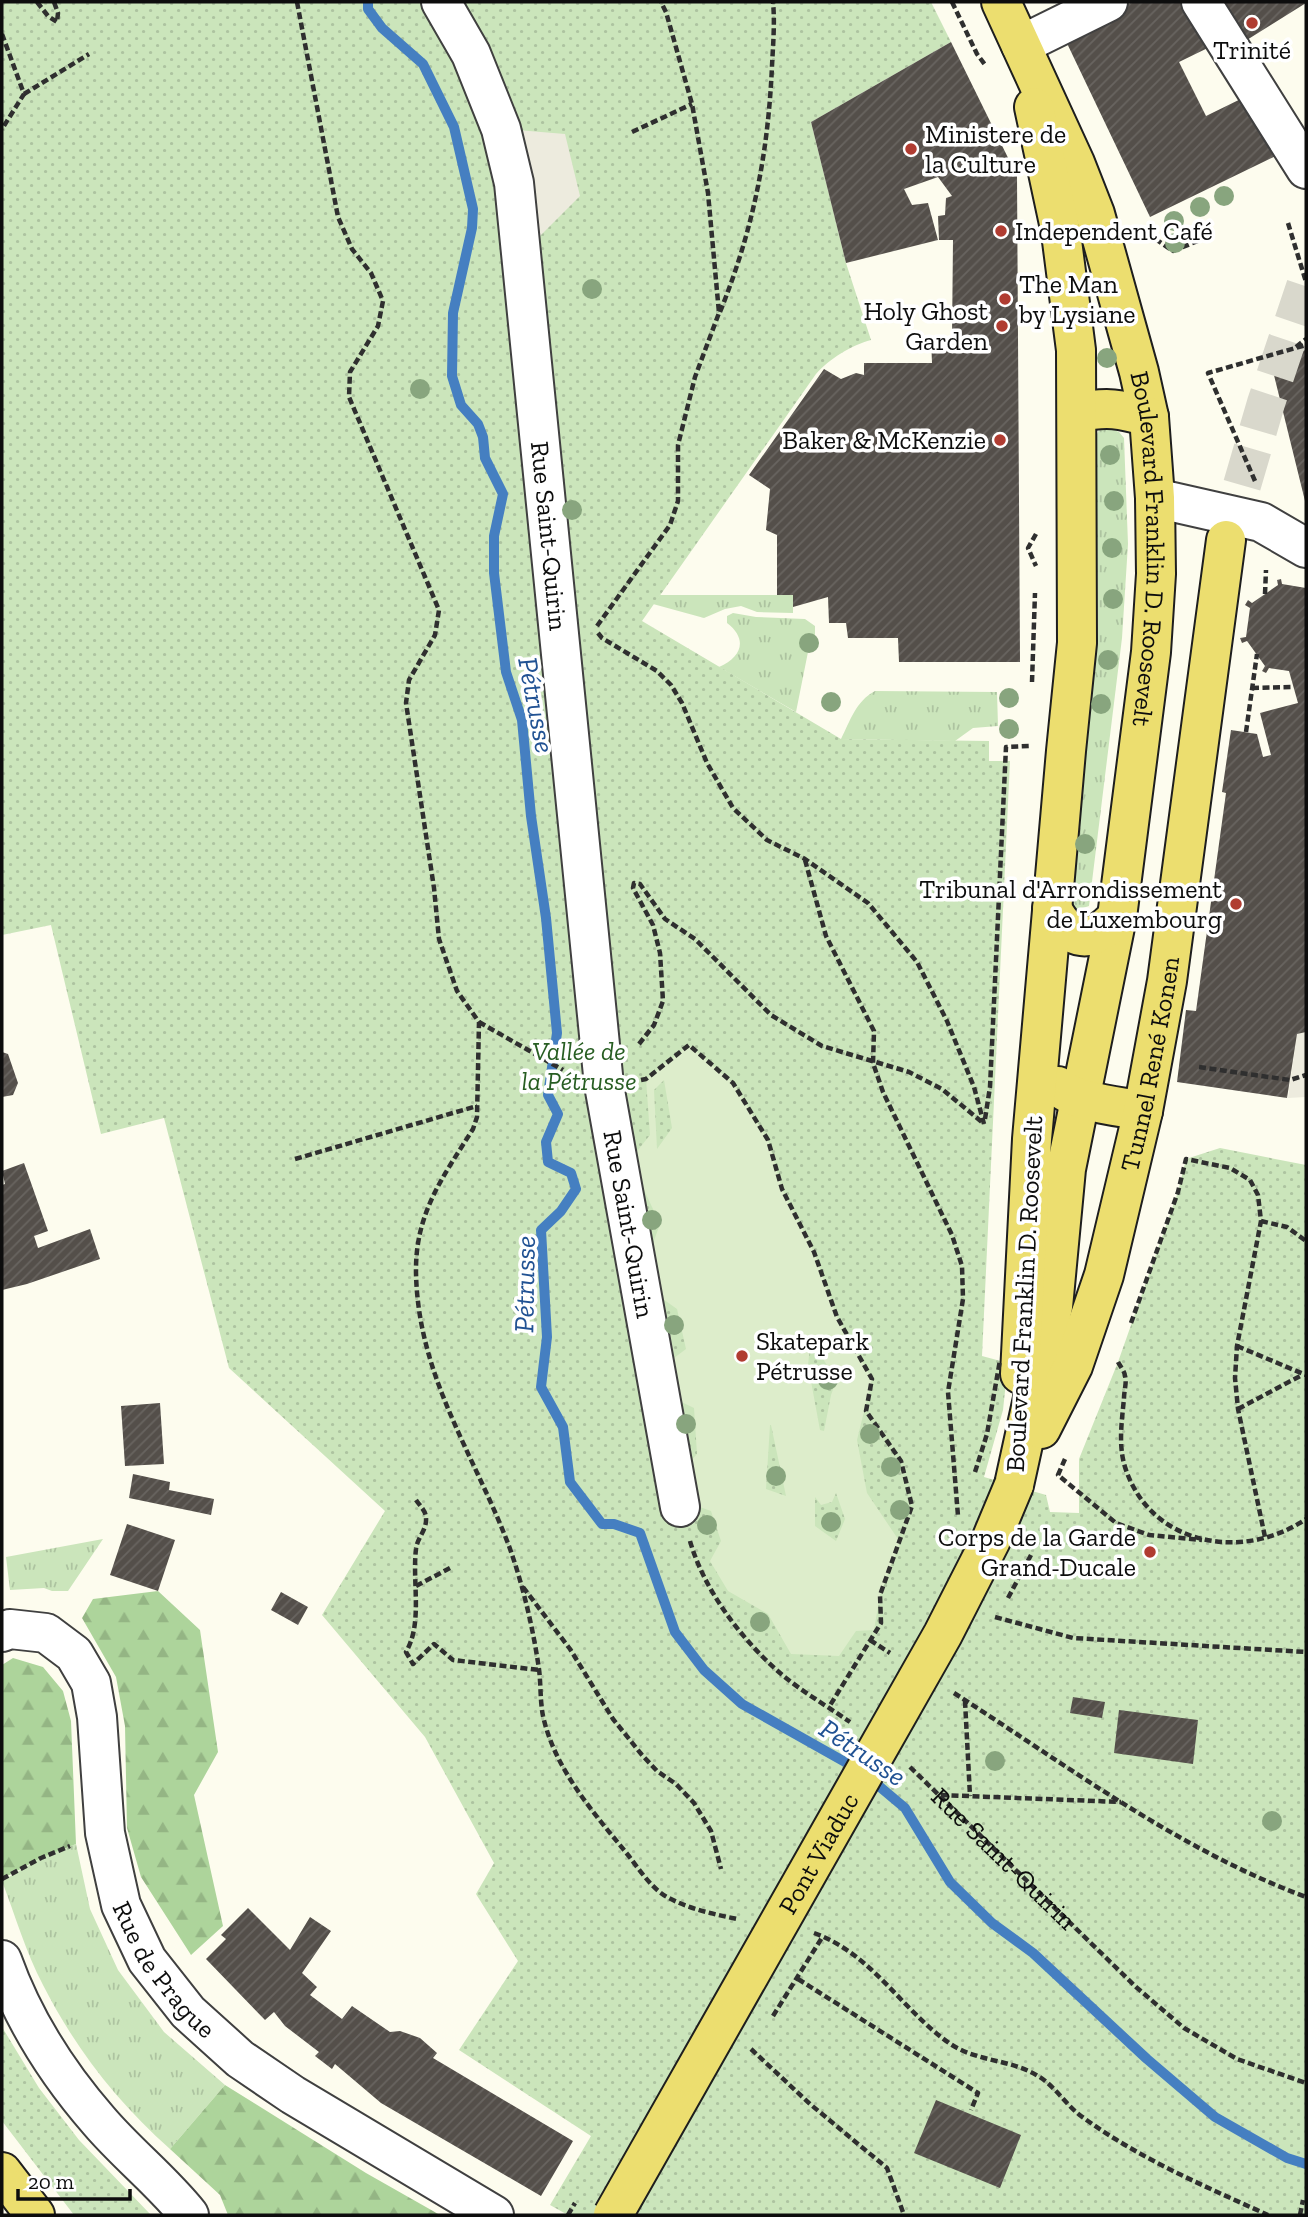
<svg xmlns="http://www.w3.org/2000/svg" width="1308" height="2217" font-family="'Zilla Slab',serif">
<style>
.grass{fill:url(#grass-tufts)}
.forest{fill:url(#forest-firs)}
.park{fill:url(#park-dots)}
.pitch{fill:#ddedcb;fill-rule:evenodd}
.plaza{fill:#edebde}
.lines{fill:none;stroke-linecap:round;stroke-linejoin:round}
.stream{stroke:#457fc1;stroke-width:10}
.building{fill:url(#building-hatch)}
.major-tunnel{stroke:#d9d8cc;stroke-width:38;stroke-dasharray:38 19;stroke-linecap:butt}
.minor-casing{stroke:#404040;stroke-width:42}
.major-casing{stroke:#1e1e1e;stroke-width:42}
.path{stroke:#2f2f2f;stroke-width:4.5;stroke-dasharray:7 3.5;stroke-linecap:butt}
.minor{stroke:#fff;stroke-width:38}
.major{stroke:#ecde6f;stroke-width:38}
.major-bridge-casing{stroke:#1e1e1e;stroke-width:42;stroke-linecap:butt}
.path-bridge{stroke:#2f2f2f;stroke-width:4.5;stroke-dasharray:7 3.5;stroke-linecap:butt}
.major-bridge{stroke:#ecde6f;stroke-width:38}
.tree{fill:#88a57e}
.poi-dot{fill:#b03c31;stroke:#fff;stroke-width:2.5}
.labels{text-anchor:middle;stroke-width:7;stroke-linejoin:round;paint-order:stroke}
.poi-label{font-size:26px;fill:#0d0d0d;stroke:#fff;text-anchor:start}
.street-label{font-size:26px;fill:#0d0d0d;stroke:#fff}
.park-label{font-size:26px;font-style:italic;fill:#285e23;stroke:#fff}
.water-label{font-size:28px;font-style:italic;fill:#215293;stroke:#fff}
</style>
<defs>
<pattern id="grass-tufts" width="24" height="20" patternUnits="userSpaceOnUse" patternTransform="scale(1.75)"><rect width="24" height="20" fill="#cbe5bb"/><path d="M3 7l-1-3M5 7V3M7 7l1-3M15 17l-1-3M17 17v-4M19 17l1-3" fill="none" stroke="#adc3a0"/></pattern>
<pattern id="forest-firs" width="22" height="20" patternUnits="userSpaceOnUse" patternTransform="scale(1.75)"><rect width="22" height="20" fill="#add49b"/><path d="M5 1l3.5 6h-7zM16 11l3.5 6h-7z" fill="#94b584"/></pattern>
<pattern id="park-dots" width="8" height="8" patternUnits="userSpaceOnUse" patternTransform="scale(1.75)"><rect width="8" height="8" fill="#cbe5bb"/><path d="M2 2h.1M6 6h.1" fill="none" stroke="#adc3a0" stroke-width="1.8" stroke-linecap="round"/></pattern>
<pattern id="building-hatch" width="6" height="6" patternUnits="userSpaceOnUse" patternTransform="scale(1.75)"><rect width="6" height="6" fill="#544f4a"/><path d="M-1 1l2-2M0 6l6-6M5 7l2-2" fill="none" stroke="#686460"/></pattern>
</defs>
<rect width="100%" height="100%" fill="#fdfcee"/>
<path class="grass" d="M1105,426L1119,432L1124,438L1128,544L1122,638L1089,906L1077,910L1070,901L1080,767L1098,632L1096,436L1099,430Z
M660,595H793V613L757,612L741,606L725,609L704,618L653,604Z
M733,613L756,617L805,619L815,626V636L819,643L815,650L808,652L796,712L719,667C742,657 748,639 727,623V616Z
M875,691L997,692L998,726L973,728L955,741L841,739C850,721 856,701 875,691Z
M103,1539L68,1591H52L44,1588L10,1590L6,1557Z
M76,1844L90,1909L118,1970L164,2032L225,2085L170,2149C117,2102 75,2048 43,1985C26,1953 15,1915 2,1881L41,1858Z"/>
<path class="forest" d="M158,1591L200,1630L218,1752L194,1795L223,1926L191,1955L141,1877L127,1828L125,1726L116,1677L82,1618L93,1599Z
M13,1658L43,1667L63,1691L71,1721L76,1844L41,1858L2,1879V1665Z
M225,2085L366,2173L440,2215H228L220,2195L170,2149Z"/>
<path class="park" d="M2,2H931L951,42L811,122L846,263L871,340C852,345 829,359 816,374L642,621L841,739L989,741V761H1010L982,1356L1008,1363L1003,1410L984,1477L1046,1495L1050,1512L1079,1513V1459L1118,1362L1178,1192L1186,1159L1220,1148L1306,1165V2215H568L550,2205L591,2136L459,2050L518,1961L476,1894L494,1863L425,1737L322,1615L385,1511L229,1368L164,1118L101,1134L51,925L2,935Z
M2,2027L39,2088L79,2140L151,2215H74L2,2121Z"/>
<path class="pitch" d="M689,1045L733,1083L768,1140L782,1189L814,1252L837,1317L872,1379L857,1440L867,1493L900,1542L880,1595L874,1630L856,1631L839,1656L791,1654L768,1614L728,1591L710,1561L721,1541L711,1511L694,1505L686,1466L697,1454L694,1408L673,1398L666,1364L686,1349L677,1309L653,1292L648,1257L660,1224L630,1160L650,1135L646,1079ZM664,1080L672,1128L657,1149L654,1090ZM811,1338L836,1381L831,1395L824,1431L820,1430L808,1365ZM770,1425H771L786,1496L766,1489ZM836,1493L845,1519L836,1541L815,1526V1497L821,1505L832,1502Z"/>
<path class="plaza" d="M517,130L565,134L580,196L536,240Z
M1306,1032V1097L1288,1098L1297,1034Z"/>
<g class="lines">
<path class="stream" d="M368,2V9L382,28L423,64L454,127L473,209L472,228L453,313L452,376L461,405L478,424L483,437L485,458L503,494L494,536V573L506,672L522,720L531,816L546,918L557,1033L548,1095L558,1114L546,1142L548,1162L571,1173L576,1189L561,1211L541,1230L547,1337L541,1387L563,1427L570,1482L602,1524H614L640,1533L675,1632L704,1670L742,1704L861,1771L905,1808L950,1882L992,1923L1033,1953L1147,2059L1215,2117L1287,2158L1306,2164"/>
</g>
<path class="building" d="M1132,2H1192L1218,43L1179,62L1206,116L1253,93L1282,153L1150,217L1063,35Z
M1216,2H1306V3L1242,43Z
M951,42L1017,176L1020,662H899L898,638H848L846,623H829L828,597L793,607V595H777V535L766,530L770,489L749,475L824,369L841,379L856,373L864,375V363H932L931,338H952L953,240H939L938,216L945,215L946,198L952,196L938,177L904,189L912,205L928,203L938,240L846,263L811,122Z
M1306,350V501H1305L1270,359Z
M1281,579L1282,584L1306,588V1032L1297,1034L1287,1098L1177,1082L1186,1010L1196,1011L1226,793L1222,792L1231,730L1257,734L1263,757L1271,755L1260,713L1298,703L1289,671L1269,668L1266,673L1262,671L1265,666L1247,641L1242,643L1240,638L1246,637L1250,608L1245,605L1248,600L1252,603L1278,585L1277,580Z
M2,1052L8,1054L18,1083L13,1095L2,1097Z
M24,1163L48,1231L34,1236L38,1248L90,1229L100,1259L27,1284L2,1290V1185L5,1184L2,1171Z
M160,1403L164,1464L125,1466L121,1406Z
M133,1474L170,1482L169,1490L214,1499L211,1515L129,1498Z
M127,1524L175,1540L158,1591L110,1575Z
M281,1592L308,1607L298,1625L271,1610Z
M1073,1697L1105,1702L1102,1718L1070,1713Z
M1119,1710L1198,1720L1193,1764L1114,1753Z
M248,1908L290,1950L310,1917L331,1931L302,1973L317,1987L310,1995L342,2019L352,2006L390,2032L400,2031L420,2038L437,2053L433,2058L573,2141L541,2196L381,2103L335,2064L332,2069L315,2056L319,2052L285,2026L274,2012L265,2020L206,1959L226,1939L221,1935Z
M936,2100L1021,2135L1000,2188L914,2153Z"/>
<g class="lines">
<path class="major-tunnel" d="M1226,540L1266,403L1306,284"/>
<g class="minor-casing">
<g id="minor">
<path id="s2" d="M441,2L471,54L501,129L514,183L604,1085L680,1507"/>
<path d="M1201,2L1306,169"/>
<path d="M1021,45L1108,2"/>
<path d="M1155,498L1261,522L1306,548"/>
<path id="s3" d="M2,1632L10,1629L46,1633L74,1654L91,1683L97,1717L105,1833L121,1905L147,1960L188,2012L240,2059L293,2095L494,2215"/>
<path d="M2,1960C23,2019 58,2074 99,2121C127,2154 162,2181 189,2215"/>
</g>
</g>
<g class="major-casing">
<g id="major">
<path id="s4" d="M1001,2L1075,163L1095,214L1139,372L1149,417L1155,498L1156,574L1151,652L1117,917L1066,1169L1053,1307L1014,1485"/>
<path d="M1078,413C1106,406 1121,409 1149,417"/>
<path d="M1052,909C1071,943 1091,945 1117,917"/>
<path d="M1058,1086C1075,1103 1119,1106 1143,1111"/>
<path d="M1020,1374L1032,1139L1066,751L1077,643L1076,350L1061,233L1034,107"/>
<path id="s5" d="M1041,1429L1073,1366L1104,1275L1143,1111L1167,981L1226,540"/>
<path d="M2,2172L35,2215"/>
</g>
</g>
<g class="path">
<path d="M37,2L48,16L57,22L58,13L54,2"/>
<path d="M297,2L338,217L352,249L371,273L383,301L378,326L350,372L349,397L439,610L435,635L409,680L406,703L434,888L439,939L457,991L479,1022L477,1117L473,1129C443,1177 415,1213 416,1273C418,1376 474,1454 509,1546C523,1585 533,1628 539,1669C541,1685 540,1701 543,1716C555,1770 594,1813 628,1855C639,1869 651,1888 667,1897C689,1909 713,1914 737,1919"/>
<path d="M952,2L977,54L986,66"/>
<path d="M2,34L24,94L2,129"/>
<path d="M24,94L89,54"/>
<path d="M632,132L692,104"/>
<path d="M1288,223L1306,282"/>
<path d="M1138,227L1173,251L1200,240"/>
<path d="M720,312C753,230 768,155 772,66C773,45 775,23 773,2"/>
<path d="M1296,347L1306,339"/>
<path d="M1255,481L1208,373L1306,345"/>
<path d="M1036,534L1028,548L1036,566"/>
<path d="M1265,594L1266,570"/>
<path d="M597,626L670,525L678,501V445L695,377L719,313L708,193L692,104L666,12L661,2"/>
<path d="M598,633L602,638L657,671L671,685L682,703L707,763L733,808L767,840L805,859L868,903L917,962L947,1021L974,1087L984,1124"/>
<path d="M1032,682L1035,593"/>
<path d="M1252,688L1294,687"/>
<path d="M1246,732L1257,654"/>
<path d="M805,860L826,936L874,1031L873,1063L883,1092L952,1235L962,1266L963,1299L948,1392L958,1516"/>
<path d="M479,1022L563,1070"/>
<path d="M639,1044L654,1025L663,1001L660,953L653,925L633,888L634,883L640,884L665,919L695,939L771,1015L822,1046L909,1072L942,1089L983,1123"/>
<path d="M1199,1067L1290,1080L1306,1075"/>
<path d="M641,1080L646,1079L689,1045L733,1083L768,1140L782,1189L814,1252L837,1317L872,1379L866,1411L901,1461L912,1506L880,1595L881,1623L829,1707"/>
<path d="M985,1119L990,1087L1006,747L1030,746"/>
<path d="M295,1159L477,1106"/>
<path d="M1261,1221L1287,1227L1306,1241"/>
<path d="M1131,1323L1178,1192L1186,1159L1230,1168L1250,1180L1258,1195L1261,1221L1237,1346L1235,1378L1238,1409L1265,1537"/>
<path d="M1237,1346L1306,1375"/>
<path d="M1118,1362C1120,1366 1125,1372 1125,1376C1127,1382 1124,1391 1124,1398C1122,1420 1118,1445 1125,1467C1150,1546 1243,1562 1306,1519"/>
<path d="M1238,1409L1302,1375"/>
<path d="M1065,1459L1058,1475L1116,1523L1149,1535L1202,1540"/>
<path d="M416,1500C420,1506 426,1511 426,1518C427,1530 417,1538 416,1549C412,1582 423,1623 406,1652L413,1664L434,1644L453,1660L539,1670"/>
<path d="M690,1541C704,1590 741,1639 780,1673C801,1691 827,1706 850,1722"/>
<path d="M416,1586L450,1568"/>
<path d="M523,1587L570,1649L613,1719L642,1755L657,1771L676,1784L694,1803L711,1831L721,1869"/>
<path d="M1008,1598L1031,1555"/>
<path d="M995,1617L1073,1638L1306,1652"/>
<path d="M870,1640L890,1653"/>
<path d="M954,1693C1068,1766 1179,1850 1306,1897"/>
<path d="M965,1701L970,1796"/>
<path id="s1" d="M910,1767L1136,1987L1184,2028L1237,2059L1306,2083"/>
<path d="M941,1795L1121,1802"/>
<path d="M2,1879L41,1858L70,1846"/>
<path d="M814,1933C872,1954 901,2009 949,2043C976,2062 1011,2059 1038,2076C1055,2086 1065,2104 1081,2116C1138,2158 1204,2186 1268,2215"/>
<path d="M798,1979L978,2093L971,2110"/>
<path d="M773,2016L823,1936"/>
<path d="M751,2049L810,2104L887,2168L904,2215"/>
<path d="M1300,2215L1303,2200"/>
</g>
<use href="#minor" class="minor"/>
<use href="#major" class="major"/>
<g class="major-bridge-casing">
<g id="major-bridge">
<path id="s6" d="M613,2215L943,1634L991,1540L1014,1485"/>
</g>
</g>
<path class="path-bridge" d="M975,1472L987,1434L1000,1360
M568,2215L575,2203"/>
<use href="#major-bridge" class="major-bridge"/>
</g>
<g class="tree">
<circle cx="1224" cy="196" r="10"/>
<circle cx="1200" cy="207" r="10"/>
<circle cx="1174" cy="221" r="10"/>
<circle cx="1175" cy="243" r="10"/>
<circle cx="592" cy="289" r="10"/>
<circle cx="1107" cy="358" r="10"/>
<circle cx="420" cy="389" r="10"/>
<circle cx="1110" cy="455" r="10"/>
<circle cx="1114" cy="501" r="10"/>
<circle cx="572" cy="510" r="10"/>
<circle cx="1112" cy="548" r="10"/>
<circle cx="1113" cy="599" r="10"/>
<circle cx="809" cy="643" r="10"/>
<circle cx="1108" cy="660" r="10"/>
<circle cx="1009" cy="698" r="10"/>
<circle cx="831" cy="702" r="10"/>
<circle cx="1101" cy="704" r="10"/>
<circle cx="1009" cy="729" r="10"/>
<circle cx="1085" cy="844" r="10"/>
<circle cx="652" cy="1220" r="10"/>
<circle cx="674" cy="1325" r="10"/>
<circle cx="828" cy="1380" r="10"/>
<circle cx="686" cy="1424" r="10"/>
<circle cx="870" cy="1434" r="10"/>
<circle cx="891" cy="1467" r="10"/>
<circle cx="776" cy="1476" r="10"/>
<circle cx="900" cy="1510" r="10"/>
<circle cx="831" cy="1522" r="10"/>
<circle cx="707" cy="1525" r="10"/>
<circle cx="760" cy="1622" r="10"/>
<circle cx="995" cy="1761" r="10"/>
<circle cx="1272" cy="1821" r="10"/>
</g>
<g class="poi-dot">
<circle cx="1252" cy="23" r="7"/>
<circle cx="911" cy="149" r="7"/>
<circle cx="1001" cy="231" r="7"/>
<circle cx="1005" cy="299" r="7"/>
<circle cx="1002" cy="326" r="7"/>
<circle cx="1000" cy="440" r="7"/>
<circle cx="1236" cy="904" r="7"/>
<circle cx="742" cy="1356" r="7"/>
<circle cx="1150" cy="1552" r="7"/>
</g>
<g class="labels">
<g class="poi-label">
<text x="1252" y="59" text-anchor="middle">Trinité</text>
<text x="925" y="143">Ministere de<tspan x="925" dy="30">la Culture</tspan></text>
<text x="1015" y="240">Independent Café</text>
<text x="1019" y="293">The Man<tspan x="1019" dy="30">by Lysiane</tspan></text>
<text x="988" y="320" text-anchor="end">Holy Ghost<tspan x="988" dy="30">Garden</tspan></text>
<text x="986" y="449" text-anchor="end">Baker &amp; McKenzie</text>
<text x="1222" y="898" text-anchor="end">Tribunal d'Arrondissement<tspan x="1222" dy="30">de Luxembourg</tspan></text>
<text x="756" y="1350">Skatepark<tspan x="756" dy="30">Pétrusse</tspan></text>
<text x="1136" y="1546" text-anchor="end">Corps de la Garde<tspan x="1136" dy="30">Grand-Ducale</tspan></text>
</g>
<g class="street-label">
<text dy="9" stroke="none"><textPath href="#s2" startOffset="551">Rue Saint-Quirin</textPath></text>
<text dy="9" stroke="none"><textPath href="#s4" startOffset="574">Boulevard Franklin D. Roosevelt</textPath></text>
<text dy="9" stroke="none"><textPath href="#s5" startOffset="383">Tunnel René Konen</textPath></text>
<text dy="9" stroke="none"><textPath href="#s2" startOffset="1244">Rue Saint-Quirin</textPath></text>
<text transform="translate(1024 1294) rotate(-87)" y="9">Boulevard Franklin D. Roosevelt</text>
<text dy="9" stroke="none"><textPath href="#s6" startOffset="416">Pont Viaduc</textPath></text>
<text dy="9" stroke="none"><textPath href="#s1" startOffset="131">Rue Saint-Quirin</textPath></text>
<text dy="9" stroke="none"><textPath href="#s3" startOffset="416">Rue de Prague</textPath></text>
</g>
<g class="park-label">
<text x="579" y="1060">Vallée de<tspan x="579" dy="30">la Pétrusse</tspan></text>
</g>
<g class="water-label">
<text transform="translate(537 705) rotate(79)" y="10">Pétrusse</text>
<text transform="translate(524 1284) rotate(-89)" y="10">Pétrusse</text>
<text transform="translate(863 1752) rotate(34)" y="10">Pétrusse</text>
</g>
</g>
<rect width="1308" height="2217" fill="none" stroke="#0d0d0d" stroke-width="7"/>
<path d="M18 2189v10h112v-10" fill="none" stroke="#0d0d0d" stroke-width="3.5"/>
<text x="28" y="2189" font-size="21" fill="#0d0d0d" stroke="#ffffff" stroke-width="5" paint-order="stroke">20 m</text>
</svg>
